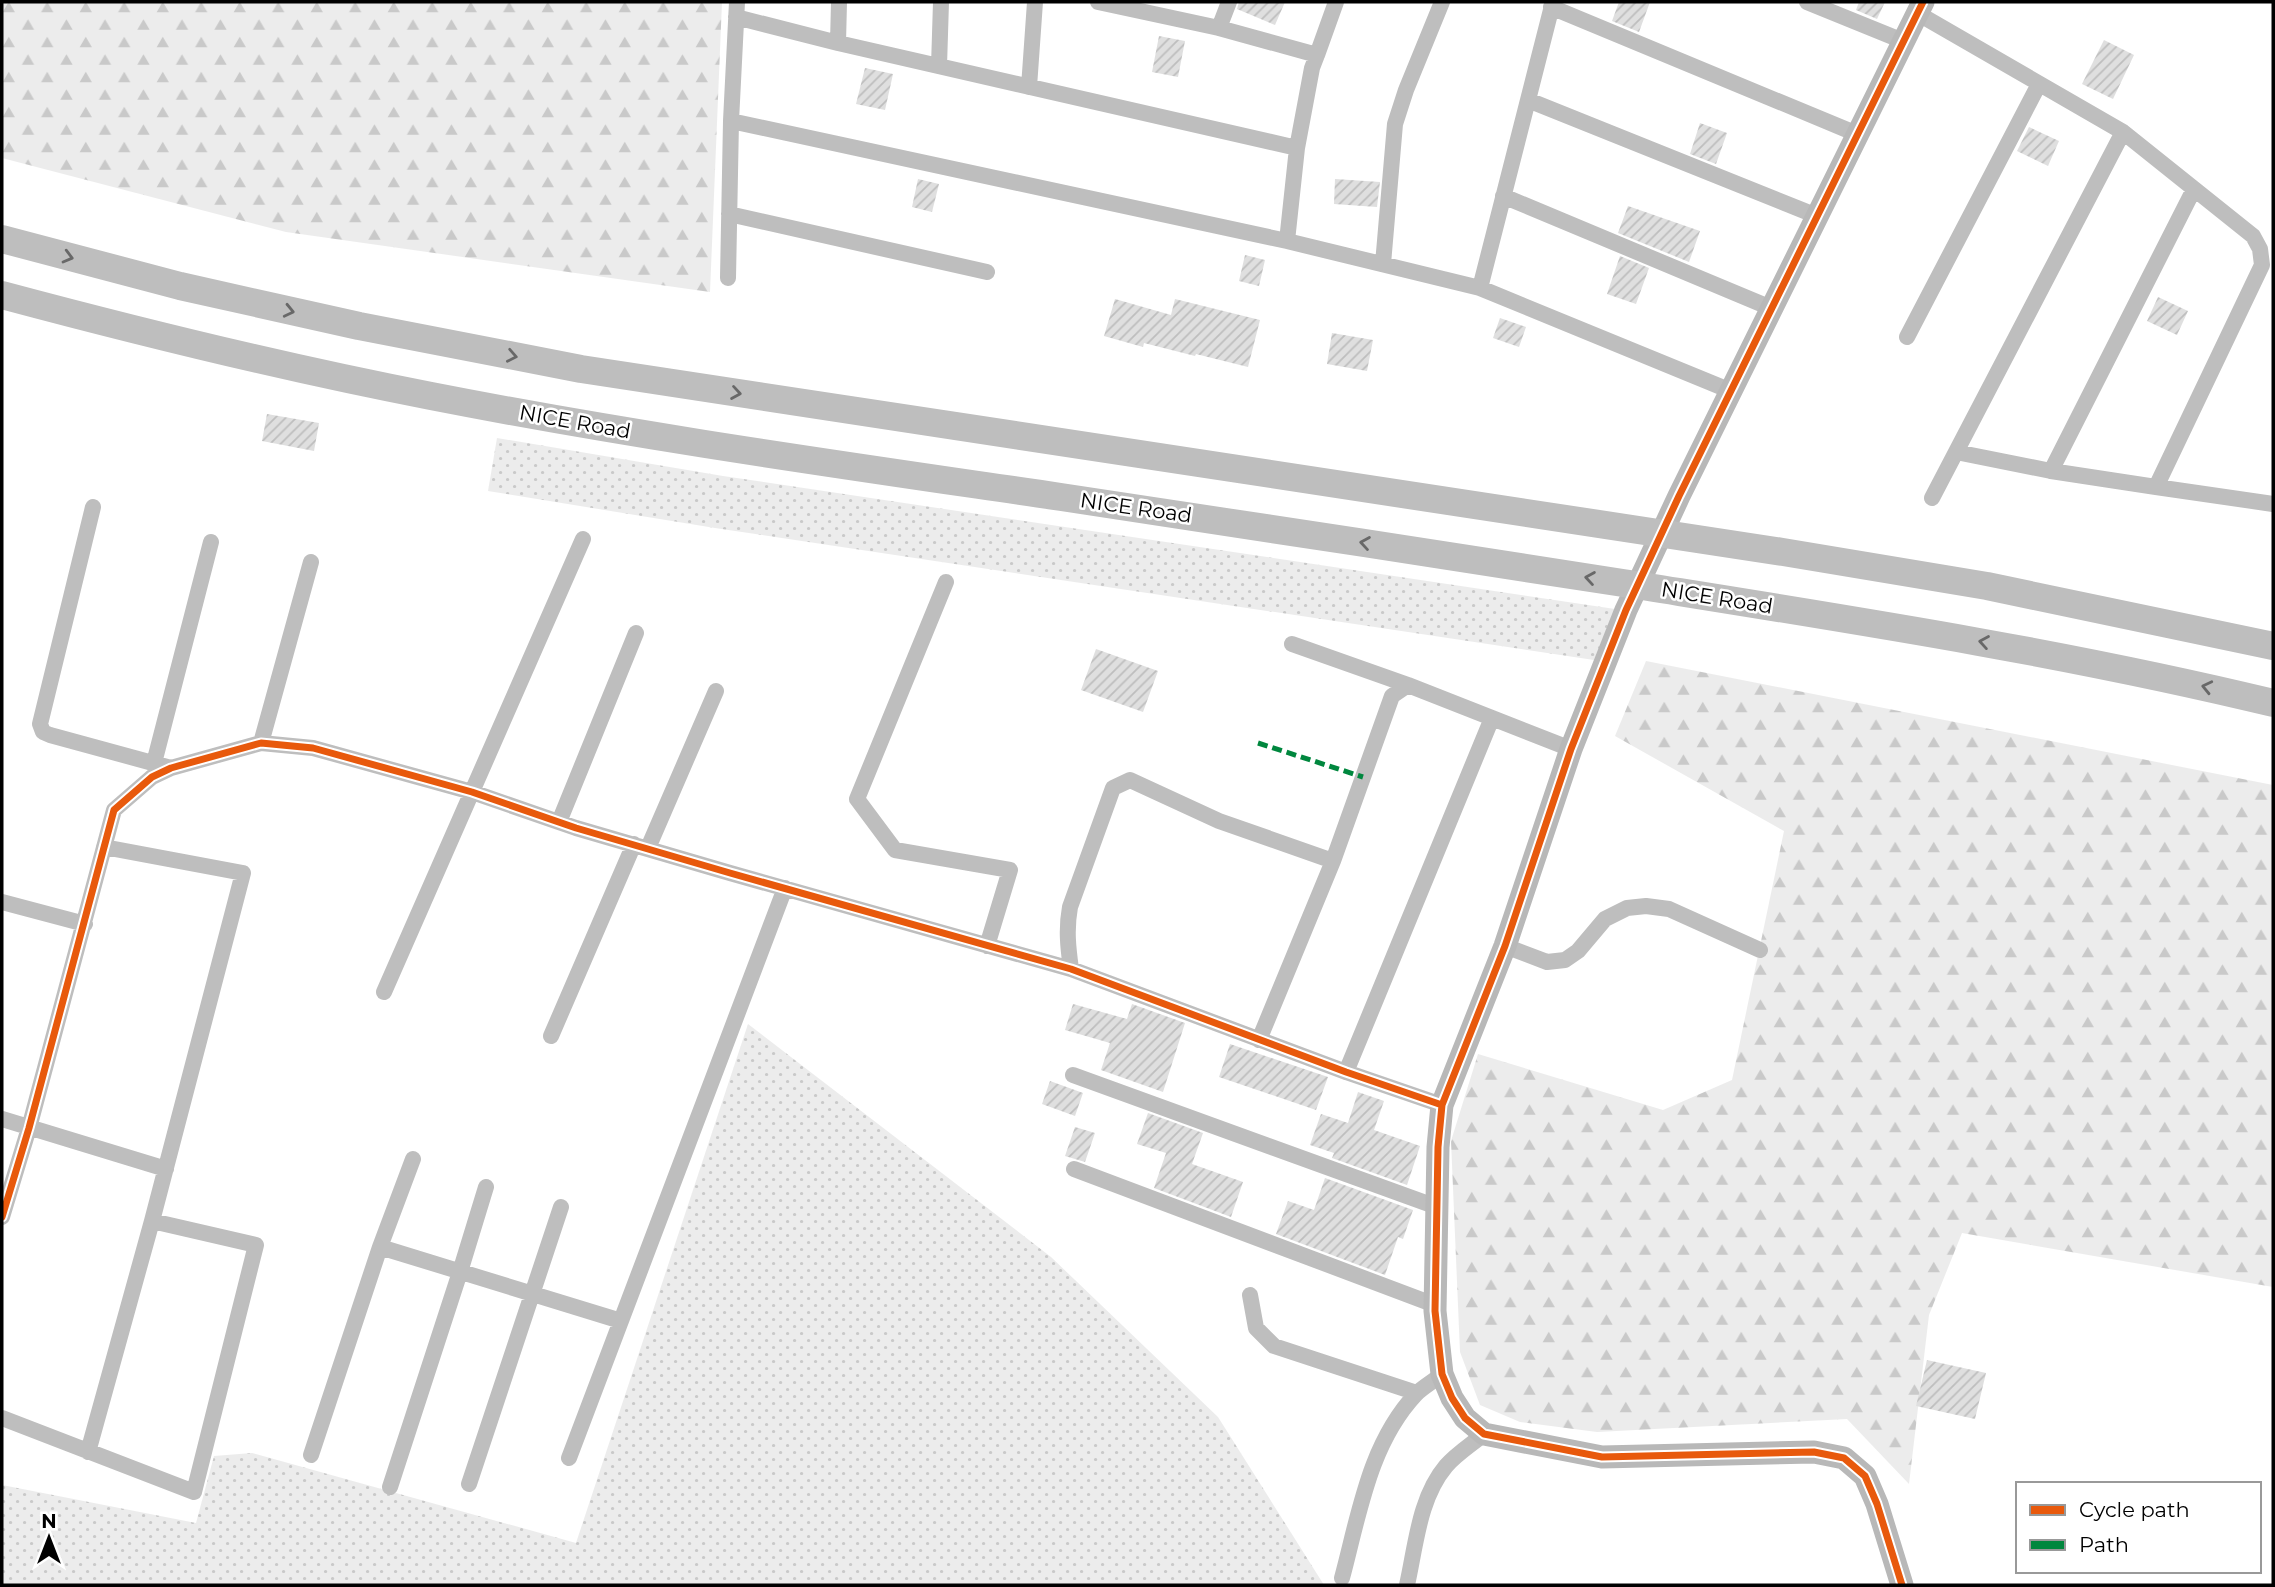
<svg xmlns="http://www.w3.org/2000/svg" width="2275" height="1587" font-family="Montserrat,sans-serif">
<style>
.grass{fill:url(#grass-dots)}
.forest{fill:url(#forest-firs)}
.building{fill:url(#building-hatch)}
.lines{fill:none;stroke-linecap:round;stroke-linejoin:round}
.street{stroke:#bebebe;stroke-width:16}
.secondary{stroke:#b8b8b8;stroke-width:23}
.highway{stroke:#bebebe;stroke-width:28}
.quiet{stroke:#00873e;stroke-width:5;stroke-dasharray:10 5;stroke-linecap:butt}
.cycleway-casing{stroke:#fff;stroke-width:11}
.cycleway{stroke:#e8590c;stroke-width:7}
.oneway{stroke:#686868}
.labels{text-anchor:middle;stroke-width:5;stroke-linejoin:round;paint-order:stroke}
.street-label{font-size:21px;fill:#000;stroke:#fff}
</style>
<defs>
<pattern id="grass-dots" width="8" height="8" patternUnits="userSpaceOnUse" patternTransform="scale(1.75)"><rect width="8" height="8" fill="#ececec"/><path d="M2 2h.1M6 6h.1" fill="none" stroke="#c9c9c9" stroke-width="1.8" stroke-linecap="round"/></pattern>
<pattern id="forest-firs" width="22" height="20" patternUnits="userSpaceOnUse" patternTransform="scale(1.75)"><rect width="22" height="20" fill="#ececec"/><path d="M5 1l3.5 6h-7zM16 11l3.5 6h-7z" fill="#c9c9c9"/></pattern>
<pattern id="building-hatch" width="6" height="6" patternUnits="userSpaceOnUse" patternTransform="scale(1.75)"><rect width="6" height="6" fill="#dfdfdf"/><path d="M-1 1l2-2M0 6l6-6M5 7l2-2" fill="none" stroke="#bebebe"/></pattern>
</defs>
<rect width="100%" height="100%" fill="#fff"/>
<path class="grass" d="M497,438L723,476L1615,609L1594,660L715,528L488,491Z
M748,1024L1051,1257L1218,1417L1324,1585H2V1485L196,1523L214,1456L252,1453L576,1543Z"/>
<path class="forest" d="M2,2H722L710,292L286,232L2,158Z
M1646,661L2273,785V1287L1962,1233L1929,1315L1909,1484L1847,1419L1597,1432L1520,1422L1480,1405L1460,1352L1451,1141L1478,1054L1663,1110L1732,1080L1784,831L1615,736Z"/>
<path class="building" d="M1239,2H1285L1275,25L1237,9Z
M1619,2H1650L1639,32L1612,21Z
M1859,2H1885L1877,19L1856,10Z
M1159,36L1185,41L1178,77L1152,72Z
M2104,40L2134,55L2113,99L2082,84Z
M865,68L893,74L885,110L856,104Z
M1700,123L1727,133L1716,164L1690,154Z
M2029,127L2059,141L2048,166L2017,151Z
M918,179L939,184L932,212L912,207Z
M1335,179L1380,182L1377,207L1334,204Z
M1628,206L1700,231L1689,262L1618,233Z
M1245,255L1265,260L1259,286L1239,281Z
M1620,256L1649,268L1636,304L1607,294Z
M2158,297L2188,311L2177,335L2147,321Z
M1115,299L1171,315L1175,299L1260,320L1248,367L1196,354L1195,356L1144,343L1143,347L1104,336Z
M1500,318L1526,327L1519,347L1493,338Z
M1332,333L1373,340L1367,371L1327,364Z
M267,414L319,423L314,451L262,441Z
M1096,649L1158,671L1143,712L1081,690Z
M1073,1004L1127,1019L1132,1004L1185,1023L1163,1092L1101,1070L1110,1043L1065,1030Z
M1230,1044L1328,1077L1316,1110L1219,1077Z
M1050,1081L1083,1093L1075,1116L1042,1104Z
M1358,1092L1384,1101L1374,1130L1420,1146L1407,1185L1332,1158L1334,1153L1310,1145L1321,1114L1348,1123Z
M1148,1113L1203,1133L1192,1164L1243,1182L1231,1217L1154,1188L1166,1153L1137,1144Z
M1075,1127L1095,1133L1085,1162L1065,1156Z
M1325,1178L1413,1210L1403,1239L1398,1237L1385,1275L1276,1234L1288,1201L1314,1210Z
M1927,1360L1986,1373L1975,1419L1916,1406Z"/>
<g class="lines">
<path class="street" d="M737,2L731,121L1287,241L1480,288L1731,391
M1098,2L1219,28L1317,55L1312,68L1297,148
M1807,2L1903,41
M1551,7L1857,134
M1917,13L2123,132L2253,236L2260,249L2262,265L2156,487L2273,504
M736,17L838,43L839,2
M1219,28L1229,2
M838,43L1297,148L1287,241
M1317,55L1336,2
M939,66L941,2
M1029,87L1035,2
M1528,100L1817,216
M2123,132L1956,452L2051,471L2156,487
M1503,196L1771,308
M729,214L987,272
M1383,264L1395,124L1406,90L1442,2
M728,278L731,121
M1480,288L1553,2
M1907,337L2039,84
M2051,471L2194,189
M1932,498L1956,452
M93,507L40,724L43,732L50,735L171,768
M946,582L857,799L895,850L1010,870L987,946
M1292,644L1408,685
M261,743L311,562
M154,763L211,542
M559,822L636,633
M648,848L716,691
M2,902L85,924
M1505,946L1547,962L1565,960L1578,951L1605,919L1627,908L1646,906L1669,909L1760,950
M1071,969C1068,947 1066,929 1070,907L1113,788L1130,780L1219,821L1333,861L1392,696L1408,685L1571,749
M384,992L583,539
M551,1036L634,844
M1259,1040L1333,861
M1346,1072L1492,718
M1073,1075L1437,1207
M2,1119L166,1169
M1074,1169L1435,1305
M2,1217L29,1128L114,810L152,777L171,768L261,743L313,748L472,792L576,828L730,873L1071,969L1346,1072L1442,1105
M380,1247L621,1321
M1250,1295L1256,1328L1274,1346L1417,1393
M2,1418L194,1492L256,1245L152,1221
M88,1452L152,1221L243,873L104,847
M311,1455L380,1247L413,1159
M569,1458L785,888
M469,1484L561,1207
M390,1487L460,1272L486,1187
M1342,1578C1359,1515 1369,1444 1416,1394C1423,1387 1434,1381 1442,1374
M1407,1585C1416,1545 1419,1498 1446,1466C1456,1454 1472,1444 1484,1434"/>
<path class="secondary" d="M1902,1585L1877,1504L1865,1476L1844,1458L1814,1452L1602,1457L1484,1434L1465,1418L1452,1398L1442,1374L1435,1311L1438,1147L1442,1105L1505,946L1571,749L1626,610L1679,496L1923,2"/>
<path class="highway" d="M2,239L180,286L359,326L581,369L1783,552L1987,586L2273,646
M2,295C144,333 286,368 431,396C640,437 850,466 1061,497C1248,525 1436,554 1623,583C1841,618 2058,651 2273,703"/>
<path class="quiet" d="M1258,743L1363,777"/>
<g class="cycleway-casing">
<path id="cycleway" d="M2,1217L29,1128L114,810L152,777L171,768L261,743L313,748L472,792L576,828L730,873L1071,969L1346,1072L1442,1105
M1902,1585L1877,1504L1865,1476L1844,1458L1814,1452L1602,1457L1484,1434L1465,1418L1452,1398L1442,1374L1435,1311L1438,1147L1442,1105L1505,946L1571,749L1626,610L1679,496L1923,2"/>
</g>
<use href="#cycleway" class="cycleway"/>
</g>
<defs><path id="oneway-chevron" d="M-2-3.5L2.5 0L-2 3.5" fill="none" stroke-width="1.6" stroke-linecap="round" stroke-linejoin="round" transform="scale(1.75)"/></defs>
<g class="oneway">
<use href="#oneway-chevron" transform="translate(68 257) rotate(15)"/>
<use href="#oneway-chevron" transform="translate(289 311) rotate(13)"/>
<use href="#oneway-chevron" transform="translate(512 356) rotate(11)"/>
<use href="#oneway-chevron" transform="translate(736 393) rotate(9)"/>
<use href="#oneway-chevron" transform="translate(1365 543) rotate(-171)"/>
<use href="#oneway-chevron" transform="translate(1590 578) rotate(-171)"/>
<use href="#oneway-chevron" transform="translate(1984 642) rotate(-170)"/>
<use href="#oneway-chevron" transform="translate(2207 687) rotate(-167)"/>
</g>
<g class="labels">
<g class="street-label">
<text transform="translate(575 422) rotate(10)" y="7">NICE Road</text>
<text transform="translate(1136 508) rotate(8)" y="7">NICE Road</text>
<text transform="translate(1717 598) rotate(9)" y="7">NICE Road</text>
</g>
</g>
<rect width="2275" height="1587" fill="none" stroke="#000000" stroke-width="7"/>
<rect x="2016" y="1482" width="245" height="91" fill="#ffffff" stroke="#999999" stroke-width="2"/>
<rect x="2030" y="1505" width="35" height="10" fill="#e8590c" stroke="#999999" stroke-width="2"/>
<text x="2079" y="1517" font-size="21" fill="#000000">Cycle path</text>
<rect x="2030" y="1540" width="35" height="10" fill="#00873e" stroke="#999999" stroke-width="2"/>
<text x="2079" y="1552" font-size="21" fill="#000000">Path</text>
<g transform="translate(49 1538)" stroke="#ffffff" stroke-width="5" paint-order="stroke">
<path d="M0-5L12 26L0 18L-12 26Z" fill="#000000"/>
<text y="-10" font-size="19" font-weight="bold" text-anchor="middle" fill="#000000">N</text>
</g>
</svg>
